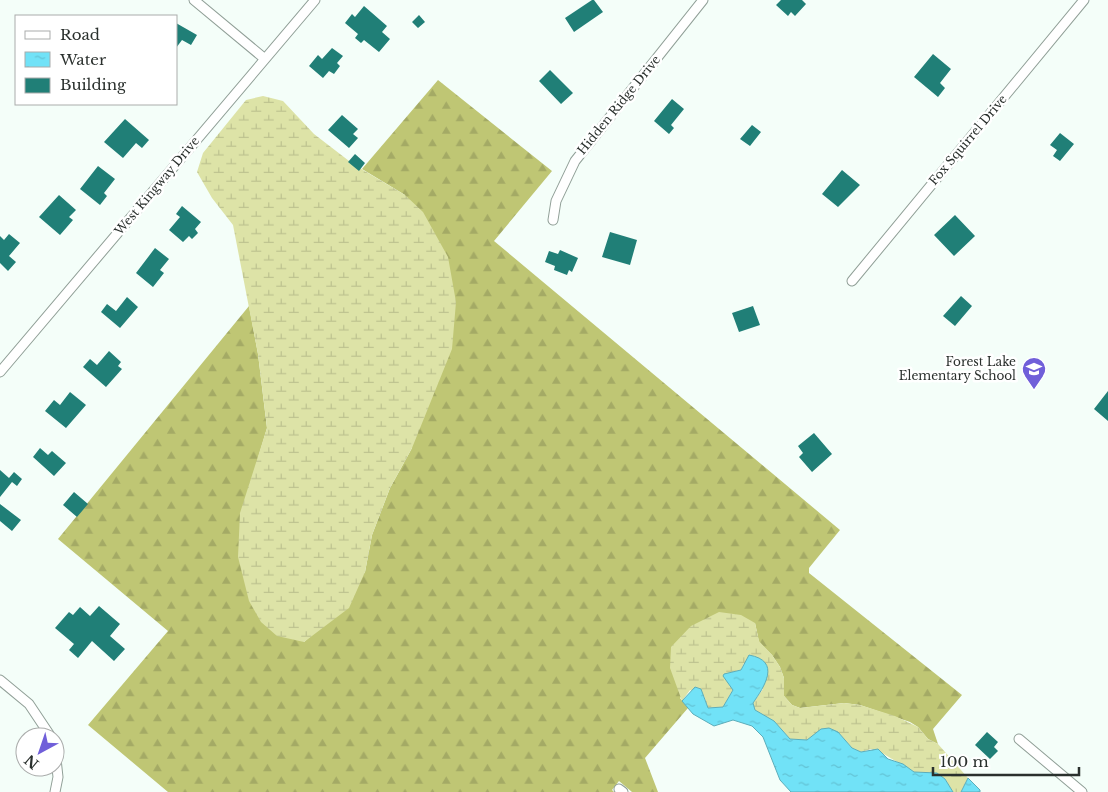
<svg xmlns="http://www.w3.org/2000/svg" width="1108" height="792" font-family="'Libre Baskerville',serif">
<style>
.forest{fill:url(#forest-firs)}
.wetland{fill:url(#wetland-marsh)}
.water{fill:url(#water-ripples);stroke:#5cadba}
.building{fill:#207f77}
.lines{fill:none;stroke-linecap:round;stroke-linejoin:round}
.street-casing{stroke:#909f97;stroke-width:11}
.street{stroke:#fff;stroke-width:9}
.labels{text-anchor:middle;stroke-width:5;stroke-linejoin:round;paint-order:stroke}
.street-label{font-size:12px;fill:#2a302d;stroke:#fff}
.poi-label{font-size:12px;fill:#2a302d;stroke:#fff;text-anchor:end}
</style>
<defs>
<pattern id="forest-firs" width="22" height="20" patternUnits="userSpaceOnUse" patternTransform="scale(1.25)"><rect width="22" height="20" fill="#bfc674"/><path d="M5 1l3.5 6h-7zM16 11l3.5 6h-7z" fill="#a4aa65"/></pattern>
<pattern id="wetland-marsh" width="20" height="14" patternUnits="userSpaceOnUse" patternTransform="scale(1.25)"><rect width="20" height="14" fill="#dde3a7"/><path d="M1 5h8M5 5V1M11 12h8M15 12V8" fill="none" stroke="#bec390"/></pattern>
<pattern id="water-ripples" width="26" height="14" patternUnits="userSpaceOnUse" patternTransform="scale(1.25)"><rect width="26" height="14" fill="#71e2f7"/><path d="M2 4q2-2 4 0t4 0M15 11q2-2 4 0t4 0" fill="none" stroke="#62c2d4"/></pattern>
</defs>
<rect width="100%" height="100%" fill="#f4fef9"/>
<path class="forest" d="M438,80L552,171L494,241L840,530L809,568V573L962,695L933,729L938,744L928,739L918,727L910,722L860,705L844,703L800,708L792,705L784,696V678L780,667L772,655L759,642L755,623L680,698L688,708L645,758L658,792H632L619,781L612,790L614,792H168L88,725L168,631L58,539L249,306L258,354L267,428L258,458L304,642L320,628L365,572L372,535L390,488L412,448L405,195L362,169Z"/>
<path class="wetland" d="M263,96L283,101L314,134L353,164L405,195L423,212L448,257L456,302L452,349L412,448L390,488L372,535L365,572L349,608L304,642L277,636L261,622L249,601L238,557L240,513L267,428L258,354L233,225L212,198L197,172L203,153L246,100Z
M719,612L741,615L755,623L759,641L772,655L780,667L784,678V696L792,705L800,708L844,703L860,705L895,716L918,727L928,739L938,744L968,778L961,792H953L945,779L937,773L914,772L882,753L871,749L861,752L852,748L838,732L807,740L790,739L774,721L755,711L753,703L763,689L744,663L741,670L729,673V684L733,690L723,707L708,708L704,696L690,690L682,701L670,668L671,647L691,626Z"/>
<path class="water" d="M749,655C782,661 764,687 753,703L755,710L774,721L790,739L807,740L821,729L829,728L838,732L852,748L861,752L878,749L888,759L903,764L914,772L937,773L945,779L953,792H791L780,780L763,737L752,726L733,720L714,726L693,714L682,701L695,687L701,689L708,708L723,707L733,690L723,676L724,674L741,670Z
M968,778L980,790V792H961Z"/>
<path class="building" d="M592,0H594L603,12L574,32L565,18Z
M781,0H802L806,4L795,16L791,12L788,16L776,5Z
M364,6L387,26L382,32L390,39L379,52L364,40L361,43L355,38L358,34L345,23L352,14L355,17Z
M419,15L425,22L418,28L412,22Z
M176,23L197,35L191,45L182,40L176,48Z
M332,48L343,56L337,63L340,66L334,74L329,71L323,78L309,66L318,55L322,59Z
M933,54L951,69L940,83L945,88L938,97L914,77Z
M550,70L573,93L561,104L539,81Z
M672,99L684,109L671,125L674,128L669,134L654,121Z
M342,115L358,129L353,134L358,138L349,148L328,130Z
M125,119L149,140L142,148L136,143L123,158L104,142Z
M752,125L761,132L750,146L740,139Z
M1060,133L1074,144L1060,161L1053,156L1057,150L1050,145Z
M355,154L365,163L359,171L348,162Z
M98,166L115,179L104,193L107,196L100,205L80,189Z
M842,170L860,185L838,207L822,194Z
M59,195L76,210L69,217L73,220L60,235L39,217Z
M182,206L201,222L195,229L198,233L192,239L189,236L183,242L169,230L180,217L176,214Z
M955,215L975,236L954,256L934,235Z
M610,232L637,240L630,265L602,257Z
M9,234L20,243L9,256L16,262L8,271L0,263V236L4,240Z
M155,248L169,259L160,270L164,273L153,287L136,273Z
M560,250L578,258L572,272L569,270L567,275L554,270L555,266L545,262L549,251L558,254Z
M961,296L972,306L955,326L943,316Z
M127,297L138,307L120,328L101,312L107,304L116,311Z
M753,306L760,325L739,332L732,313Z
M109,351L121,362L118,366L122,369L106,387L83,367L90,359L97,365Z
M1108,391V421L1094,409Z
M70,392L86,405L66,428L45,411L54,400L60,405Z
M814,433L832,454L812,472L799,457L803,453L798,446Z
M40,448L48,455L52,451L66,463L54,476L33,457Z
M0,470L9,478L14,472L22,479L17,486L12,482L0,497Z
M74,492L88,504L77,517L63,505Z
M0,504L21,520L12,531L0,521Z
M99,606L120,624L110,636L125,649L114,661L92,641L78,658L69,650L74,644L55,628L69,612L73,615L80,607L90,616Z
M987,732L998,742L994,747L998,751L990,759L975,745Z"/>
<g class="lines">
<g class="street-casing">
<path id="street" d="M194,0L265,59
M553,220L556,201L575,161L703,0
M852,281L1084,0
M0,372L315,0
M0,680L29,704L51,737
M1019,739L1082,792
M619,789L623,792
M55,792L58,777L55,750"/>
</g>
<use href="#street" class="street"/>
</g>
<defs>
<g id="school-pin" transform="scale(1.25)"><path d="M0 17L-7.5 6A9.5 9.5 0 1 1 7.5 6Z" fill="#705fd9" stroke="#fff"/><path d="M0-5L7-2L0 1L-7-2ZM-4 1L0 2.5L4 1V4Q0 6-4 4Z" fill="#fff"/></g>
</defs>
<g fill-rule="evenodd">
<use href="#school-pin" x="1034" y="369"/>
</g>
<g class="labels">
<g class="street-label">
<text transform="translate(619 105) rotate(-51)" y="4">Hidden Ridge Drive</text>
<text transform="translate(968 140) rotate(-50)" y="4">Fox Squirrel Drive</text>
<text transform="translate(157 186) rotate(-50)" y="4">West Kingway Drive</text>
</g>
<g class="poi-label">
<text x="1016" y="366">Forest Lake<tspan x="1016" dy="14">Elementary School</tspan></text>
</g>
</g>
<rect x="15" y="15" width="162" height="90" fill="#ffffff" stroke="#aaacab"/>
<rect x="25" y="31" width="25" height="8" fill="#ffffff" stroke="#aaacab"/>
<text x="60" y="40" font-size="15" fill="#2a302d">Road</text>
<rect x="25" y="52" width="25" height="15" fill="url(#water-ripples)" stroke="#aaacab"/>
<text x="60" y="65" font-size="15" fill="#2a302d">Water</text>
<rect x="25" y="78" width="25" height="15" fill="#207f77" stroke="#aaacab"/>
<text x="60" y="90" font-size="15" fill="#2a302d">Building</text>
<g transform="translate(40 752) rotate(220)"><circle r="24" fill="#ffffff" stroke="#aaacab"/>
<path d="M0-4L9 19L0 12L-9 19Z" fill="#705fd9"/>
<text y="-8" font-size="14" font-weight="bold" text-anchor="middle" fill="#2a302d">N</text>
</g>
<path d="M933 767v8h146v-8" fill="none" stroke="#2a302d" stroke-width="2.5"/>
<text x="940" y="767" font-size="15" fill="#2a302d" stroke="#ffffff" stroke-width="4" paint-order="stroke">100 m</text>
</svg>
